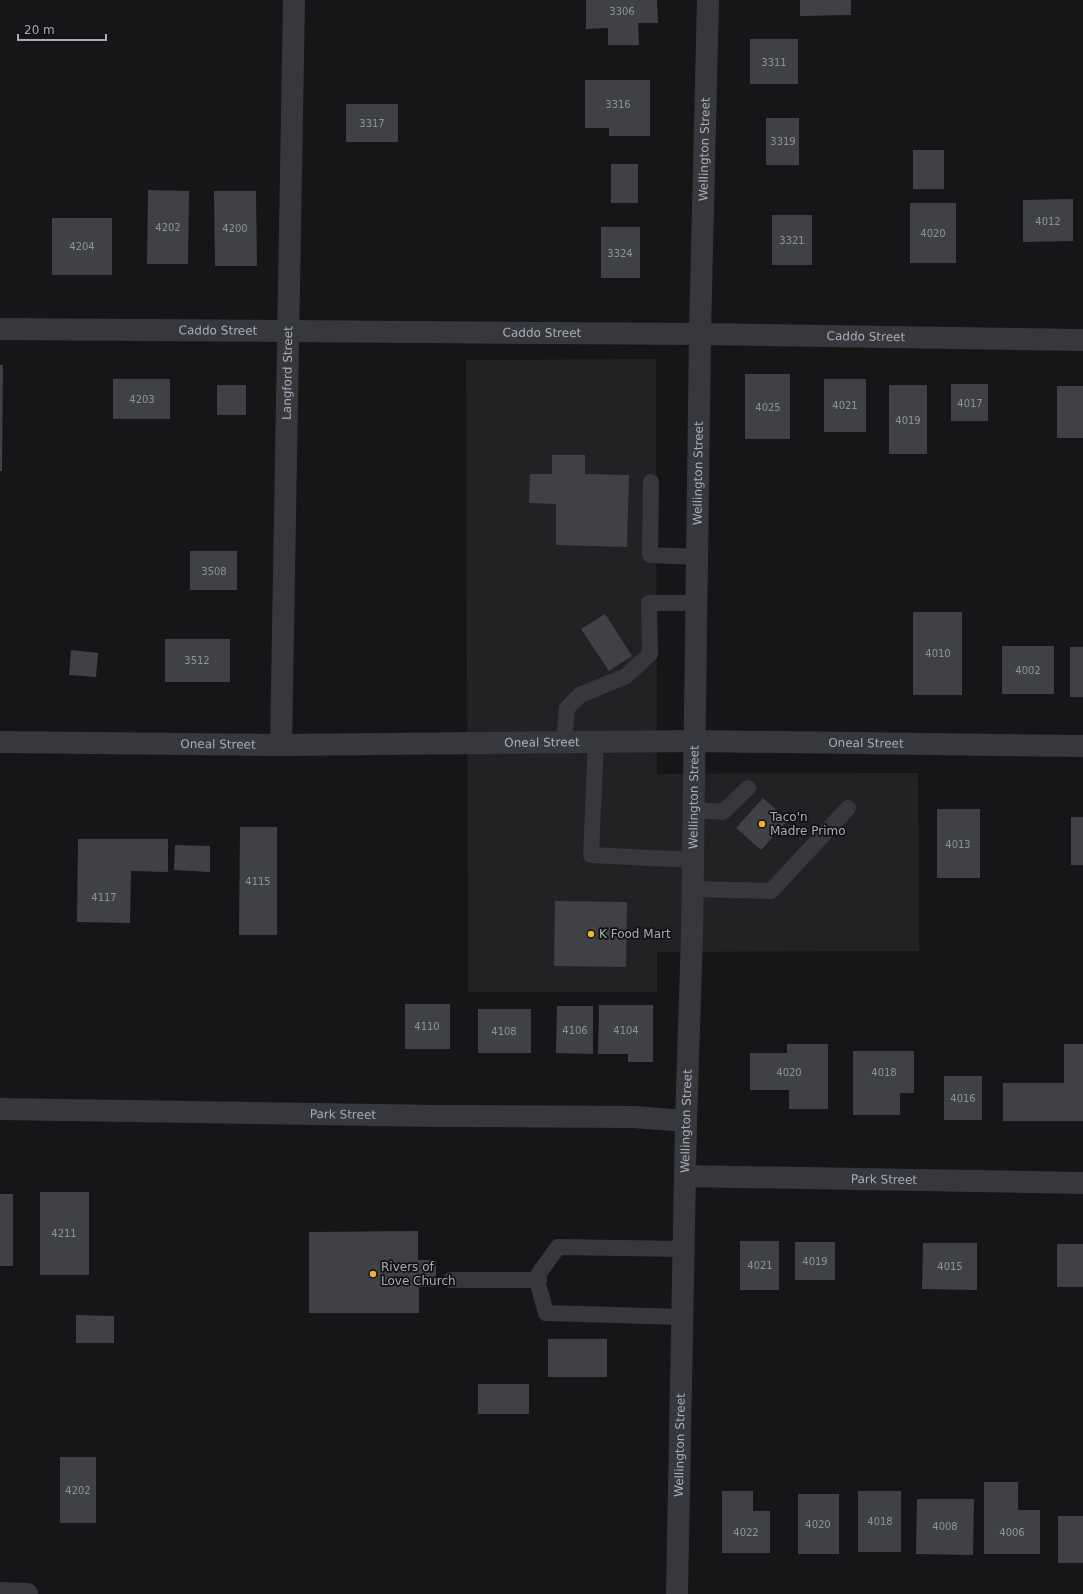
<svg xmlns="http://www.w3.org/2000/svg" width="1083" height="1594" font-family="'DejaVu Sans',sans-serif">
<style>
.built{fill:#222225}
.building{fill:#404145}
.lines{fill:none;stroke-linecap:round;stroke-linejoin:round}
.service{stroke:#37383d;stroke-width:16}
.minor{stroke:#37383d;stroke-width:22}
.tertiary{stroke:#37383d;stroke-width:22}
.poi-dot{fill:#f2b134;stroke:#111113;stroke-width:1.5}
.labels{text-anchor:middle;stroke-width:3.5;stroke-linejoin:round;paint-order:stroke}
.number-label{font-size:10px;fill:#8e929b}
.street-label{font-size:12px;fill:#a8adb8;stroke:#111113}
.poi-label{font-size:12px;fill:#a8adb8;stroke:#111113;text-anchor:start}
</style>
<rect width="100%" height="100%" fill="#161618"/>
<path class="built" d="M656,359L657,774L918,773L919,951L657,952V992H468L466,360Z"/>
<path class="building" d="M586,0H657L658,23H638L639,45H608V28L586,29Z
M800,0H851V15L800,16Z
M750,39H798V84H750Z
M585,80H650V136H609V128H585Z
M346,104H398V142H346Z
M766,118H799V165H766Z
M913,150H944V189H913Z
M611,164H638V203H611Z
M148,190L189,191L188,264H147Z
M214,191H256L257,266H215Z
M1073,199V241L1023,242V200Z
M910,203H956V263H910Z
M772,215H812V265H772Z
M52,218H112V275H52Z
M601,227H640V278H601Z
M0,365H3L2,471H0Z
M745,374H790V439H745Z
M113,379H170V419H113Z
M824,379H866V432H824Z
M951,384H988V421H951Z
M217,385H246V415H217Z
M889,385H927V454H889Z
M1057,386H1083V438H1057Z
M552,455H585V474L629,475L627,547L556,545V504L529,503L530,474H552Z
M190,551H237V590H190Z
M913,612H962V695H913Z
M605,614L632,656L609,671L581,629Z
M165,639H230V682H165Z
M1002,646H1054V694H1002Z
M1070,647H1083V697H1070Z
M71,650L98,653L96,677L69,675Z
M763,798L788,820L761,850L736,828Z
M937,809H980V878H937Z
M1071,817H1083V865H1071Z
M240,827H277V935H239Z
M78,839H168V872L131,871L130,923L77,922Z
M175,845L210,846V872L174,870Z
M555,901L627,902L626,967L554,966Z
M405,1004H450V1049H405Z
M599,1005H653V1062H628V1054H598Z
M557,1006H593V1054L556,1053Z
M478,1009H531V1053H478Z
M787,1044H828V1109H789V1090H750V1053H787Z
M1064,1044H1083V1121H1003V1083H1064Z
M853,1051H914V1093H900V1115H853Z
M944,1076H982V1120H944Z
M40,1192H89V1275H40Z
M0,1194H13V1266H0Z
M418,1231V1260H436V1287H419V1313H309V1232Z
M740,1241H779V1290H740Z
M795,1242H835V1280H795Z
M923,1243H977V1290L922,1289Z
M1057,1244H1083V1287H1057Z
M76,1315L114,1316V1343H76Z
M548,1339H607V1377H548Z
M478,1384H529V1414H478Z
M60,1457H96V1523H60Z
M984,1482H1018V1510H1040V1554H984Z
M722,1491H753V1511H770V1553H722Z
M858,1491H901V1552H858Z
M798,1494H839V1554H798Z
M917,1499H974L973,1555L916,1554Z
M1058,1516H1083V1563H1058Z"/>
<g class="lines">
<path class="service" d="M651,482L650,555L696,557
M564,742L567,708L580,695L626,676L650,654L649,603H696
M596,742L591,855L692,860
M693,810L723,812L748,788
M692,889L771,891L848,808
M451,1280H539
M682,1317L546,1313L538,1284L539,1273L558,1247L683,1249"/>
<g class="minor">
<path id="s1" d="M0,329L700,334L1083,340"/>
<path id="s2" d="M281,745L294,0"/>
<path id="s3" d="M0,1109L438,1116L633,1117L686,1121"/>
<path id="s4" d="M685,1176L1083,1183"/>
<path d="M0,1593L27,1594"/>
</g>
<g class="tertiary">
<path id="s5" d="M0,742L281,745L694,741L1083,746"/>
<path id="s6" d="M677,1594L686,1121L692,935L700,334L708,0"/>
</g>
</g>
<g class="poi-dot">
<circle cx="762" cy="824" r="4"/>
<circle cx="591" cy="934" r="4"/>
<circle cx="373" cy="1274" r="4"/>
</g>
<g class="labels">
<g class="number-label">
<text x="622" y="15">3306</text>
<text x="774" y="66">3311</text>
<text x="618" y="108">3316</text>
<text x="372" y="127">3317</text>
<text x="783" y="145">3319</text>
<text x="1048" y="225">4012</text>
<text x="168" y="231">4202</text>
<text x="235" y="232">4200</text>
<text x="933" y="237">4020</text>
<text x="792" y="244">3321</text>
<text x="82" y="250">4204</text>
<text x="620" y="257">3324</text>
<text x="142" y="403">4203</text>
<text x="970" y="407">4017</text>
<text x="845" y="409">4021</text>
<text x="768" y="411">4025</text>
<text x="908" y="424">4019</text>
<text x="214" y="575">3508</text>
<text x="938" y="657">4010</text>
<text x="197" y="664">3512</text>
<text x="1028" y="674">4002</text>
<text x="958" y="848">4013</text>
<text x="258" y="885">4115</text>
<text x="104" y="901">4117</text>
<text x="427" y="1030">4110</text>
<text x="575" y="1034">4106</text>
<text x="626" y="1034">4104</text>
<text x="504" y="1035">4108</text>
<text x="789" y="1076">4020</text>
<text x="884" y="1076">4018</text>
<text x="963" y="1102">4016</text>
<text x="64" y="1237">4211</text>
<text x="815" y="1265">4019</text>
<text x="760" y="1269">4021</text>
<text x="950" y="1270">4015</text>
<text x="78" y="1494">4202</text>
<text x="880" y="1525">4018</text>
<text x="818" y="1528">4020</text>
<text x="945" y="1530">4008</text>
<text x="746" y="1536">4022</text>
<text x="1012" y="1536">4006</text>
</g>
<g class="street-label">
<text dy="4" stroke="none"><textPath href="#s6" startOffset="1445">Wellington Street</textPath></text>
<text dy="4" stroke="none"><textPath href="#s1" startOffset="218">Caddo Street</textPath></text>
<text dy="4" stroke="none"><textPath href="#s1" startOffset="542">Caddo Street</textPath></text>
<text dy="4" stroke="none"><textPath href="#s1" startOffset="866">Caddo Street</textPath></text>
<text dy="4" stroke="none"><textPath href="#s2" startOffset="372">Langford Street</textPath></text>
<text dy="4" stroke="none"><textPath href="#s6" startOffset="1121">Wellington Street</textPath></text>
<text dy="4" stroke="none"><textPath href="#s5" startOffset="542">Oneal Street</textPath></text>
<text dy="4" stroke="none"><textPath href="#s5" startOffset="866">Oneal Street</textPath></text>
<text dy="4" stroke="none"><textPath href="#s5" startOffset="218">Oneal Street</textPath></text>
<text dy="4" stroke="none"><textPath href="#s6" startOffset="797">Wellington Street</textPath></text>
<text dy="4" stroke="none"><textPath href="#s3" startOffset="343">Park Street</textPath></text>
<text dy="4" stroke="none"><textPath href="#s6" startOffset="473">Wellington Street</textPath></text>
<text dy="4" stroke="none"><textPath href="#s4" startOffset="199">Park Street</textPath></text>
<text dy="4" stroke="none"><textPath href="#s6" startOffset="149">Wellington Street</textPath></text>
</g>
<g class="poi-label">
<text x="770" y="821">Taco'n<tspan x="770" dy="14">Madre Primo</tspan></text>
<text x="599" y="938">K Food Mart</text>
<text x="381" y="1271">Rivers of<tspan x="381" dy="14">Love Church</tspan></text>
</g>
</g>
<path d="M18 34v6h88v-6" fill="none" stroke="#a8adb8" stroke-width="2"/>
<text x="24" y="34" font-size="12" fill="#a8adb8" stroke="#111113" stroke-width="3" paint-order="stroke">20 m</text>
</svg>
